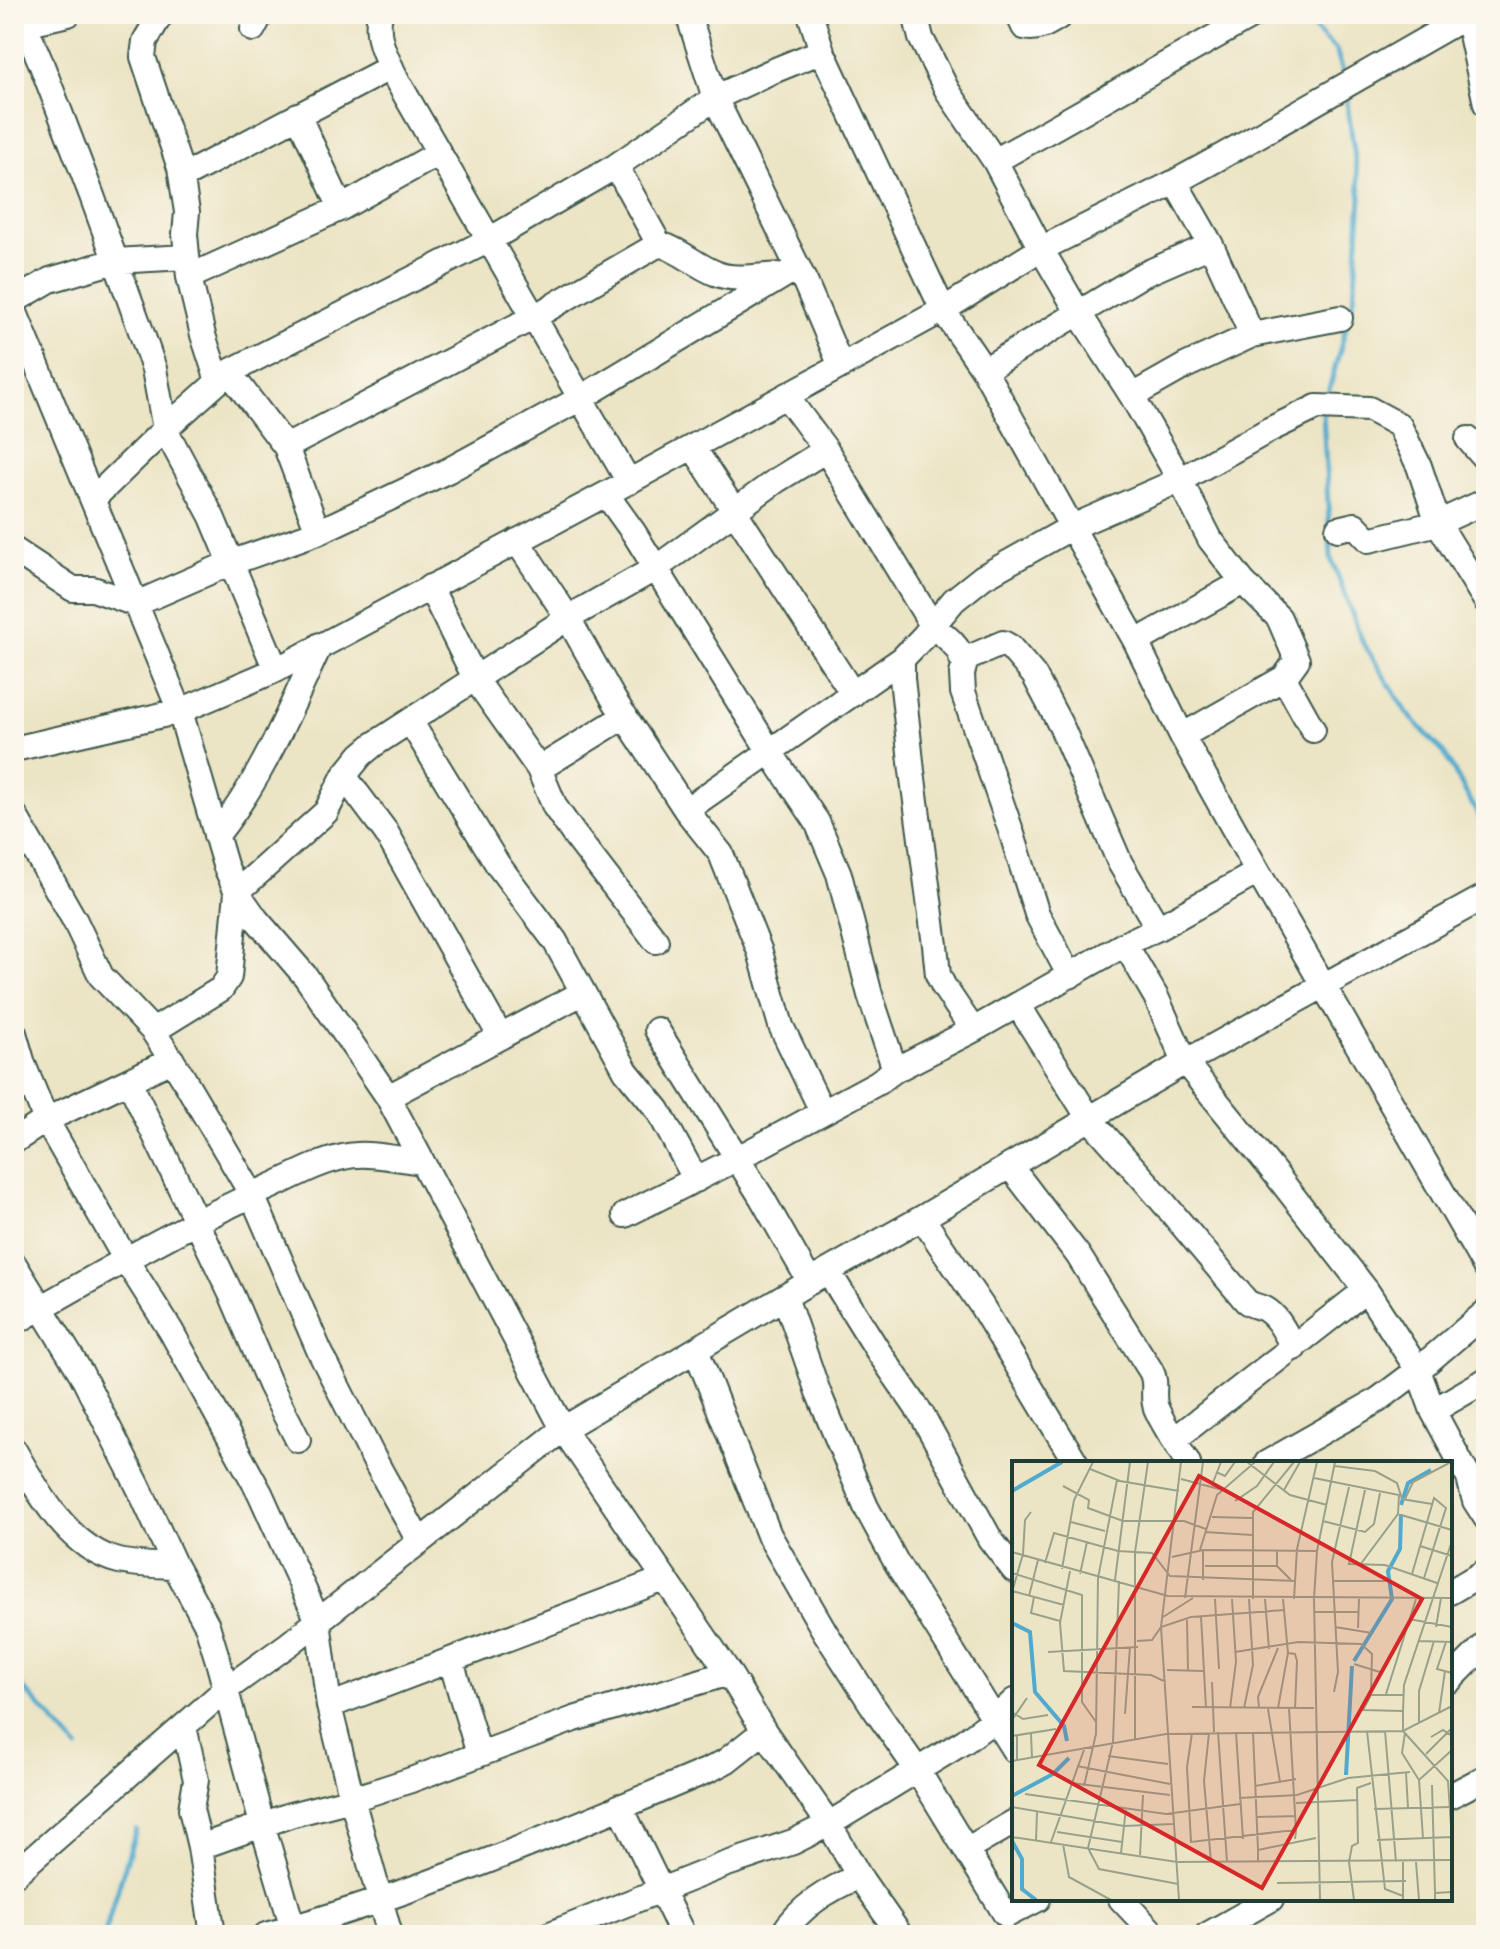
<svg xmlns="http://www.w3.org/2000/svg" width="1500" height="1949" font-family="'Gochi Hand',sans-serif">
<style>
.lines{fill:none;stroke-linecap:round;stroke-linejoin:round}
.stream{stroke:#50aace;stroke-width:5}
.minor-casing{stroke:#3e564a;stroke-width:28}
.minor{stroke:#fff;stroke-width:24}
.inset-river{fill:none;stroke:#50aace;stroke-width:4}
.inset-road{fill:none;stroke:#99a18b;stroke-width:2}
.view{fill:#d62828;fill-opacity:0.15;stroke:#d62828;stroke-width:4}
.inset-edge{fill:none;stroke:#1f3d34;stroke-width:4}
</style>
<rect width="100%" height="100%" fill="#fbf7ec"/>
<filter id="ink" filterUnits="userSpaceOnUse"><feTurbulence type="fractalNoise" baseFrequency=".0125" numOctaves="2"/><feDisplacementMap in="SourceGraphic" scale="16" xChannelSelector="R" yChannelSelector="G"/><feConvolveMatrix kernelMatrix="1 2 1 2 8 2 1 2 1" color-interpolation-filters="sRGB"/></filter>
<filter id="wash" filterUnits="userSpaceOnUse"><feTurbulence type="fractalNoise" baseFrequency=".006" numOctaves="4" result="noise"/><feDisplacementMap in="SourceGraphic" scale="32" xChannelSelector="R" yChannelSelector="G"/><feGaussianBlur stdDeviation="1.8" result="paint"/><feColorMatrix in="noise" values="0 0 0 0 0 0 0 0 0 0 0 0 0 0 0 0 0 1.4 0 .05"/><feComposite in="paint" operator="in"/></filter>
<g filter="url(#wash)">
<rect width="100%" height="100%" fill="#ebe4c5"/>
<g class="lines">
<path class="stream" d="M1295,14L1313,27L1336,50L1345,78
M1326,401L1354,298L1361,198L1347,103V92
M1323,414L1331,558L1363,643L1407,713L1444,753L1486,829
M14,1678L78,1748
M104,1935L136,1830"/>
</g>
</g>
<g filter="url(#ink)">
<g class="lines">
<g class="minor-casing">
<path id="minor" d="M20,14L41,63L92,196L141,331L154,369L165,429L212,517L276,670
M161,14L145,41L143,57L180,168L187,212L185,234L189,277L203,335L218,381
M380,14C374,38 388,61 398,82L629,482
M688,14L715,98L806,284L841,366
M810,14L822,51L943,310L984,370L1136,642L1182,736L1258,872L1486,1268
M915,14L921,38L947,90L995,161L1041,249L1078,312L1132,396L1180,480L1210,539L1243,582L1279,618L1297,660L1284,678L1313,730
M1018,14L1024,27C1039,31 1050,22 1063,14
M1467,16L1486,104
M14,28L24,24L68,14
M253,29L261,14
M298,115L341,208
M995,161L1255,14
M616,166L659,244C679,249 695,265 715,273C734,282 763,275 784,275
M182,177L391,67
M1175,182L1211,245L1252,335
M189,277L341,208L439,153
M14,301L50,280L115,261L186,257
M14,310L180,711L225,865L237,892L256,919L306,977L388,1097L563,1429L729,1673L764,1731L829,1824L859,1876L900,1935
M984,370L1140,276L1211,245
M229,372L286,447L318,532
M786,396L826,450L932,625C942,634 958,644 961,657L966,659
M1132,396L1185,366L1252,335L1340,318
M1468,439L1486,460
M286,447L534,317L659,244
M693,447L853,694
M606,494L634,533L770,752L817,822L839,874L870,995L895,1070
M93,499L165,429L229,372L489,240L616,166L715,98L768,73L822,51
M1338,529L1355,525L1369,540L1438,523L1486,501
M517,541L568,618L614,700L686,810L721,854L760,952L781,1026L822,1111
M14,550L73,589H93L136,604L230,563L318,532L449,470L581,398L798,267
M430,587L476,680L539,769L555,807L573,833L656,941
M1136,642L1243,582
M902,659V678L912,771L935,945L938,975L944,987L973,1030
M966,659L1003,643L1010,647L1034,675L1062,728L1120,863L1158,928
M966,659L962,674L963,692L1011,831L1037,914L1070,976
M410,721L498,865L555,941L626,1071L658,1110L696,1180
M1182,736L1284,678
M14,749L180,711L276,670L606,494L841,366L943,310L1041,249L1175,182L1224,155L1470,14
M539,769L625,716
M344,776L386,832L500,1036
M686,810L902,659L924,636L954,600L983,577L1072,527L1180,480L1271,429L1317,407L1369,409L1399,425L1419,466L1438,523L1486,601
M14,814L75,921L101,976L153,1031L182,1076L252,1195L319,1350L374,1459L419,1541
M216,836C262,779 289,711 320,645
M1125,944L1156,997L1185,1062L1278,1177L1366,1290L1418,1370L1433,1411L1469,1478L1475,1501L1486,1518
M1018,1005L1089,1118L1147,1183L1246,1301C1252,1306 1258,1306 1265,1309C1279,1317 1286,1335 1294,1348
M657,1030L762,1198L810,1282
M153,1031L221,989L229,977L237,892L326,812L344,776L361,755L373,745L568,618L656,568L777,480L826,450
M14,1033L23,1064L46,1120L126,1260L171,1331L260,1493L318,1621L329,1706L352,1799L390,1935
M129,1081L233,1298L270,1385L298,1440
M388,1097L582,993
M14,1141L46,1120L172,1060
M1010,1166L1078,1255L1151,1371C1158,1384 1151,1395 1156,1408C1164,1427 1178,1445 1188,1463
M625,1215L738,1158L877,1083L895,1070L973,1030L1125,944L1158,928L1258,872
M922,1218L981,1305L1076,1463
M14,1264L81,1373L139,1488L175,1566L207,1625L218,1661L262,1824L293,1928
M828,1271L878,1351L922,1415L990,1539L1014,1570
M785,1297L818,1392L866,1507L896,1562L1014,1750
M14,1323C96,1276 177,1229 263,1190C289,1179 315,1163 343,1157C367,1151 397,1159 422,1162
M696,1350L769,1535L825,1632L874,1708L918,1771L1004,1912L1007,1915L1038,1899
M1433,1411L1486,1380
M1175,1439L1366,1290
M14,1450C37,1491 69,1549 119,1561C136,1565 156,1565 175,1566
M1267,1463L1378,1400L1418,1370L1486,1312
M1450,1592L1486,1571
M451,1661L479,1754
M1450,1680L1486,1644
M329,1706L664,1579
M184,1727L196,1780L191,1809L200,1847L213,1935
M1450,1796L1486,1777
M620,1806L683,1935
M200,1847L290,1815L352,1799L411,1780L574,1719L729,1673
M966,1850L1014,1822
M14,1875L225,1690L289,1644L563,1429L828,1271L922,1218L1185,1062L1486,896
M1121,1899L1155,1935
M266,1935C417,1894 567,1830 711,1769L726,1761L764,1731
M548,1935L724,1865L793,1842L829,1824L965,1741L995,1719L1014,1701
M782,1935C800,1906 828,1890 859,1876
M1207,1935L1271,1899"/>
</g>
<use href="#minor" class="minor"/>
</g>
</g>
<g transform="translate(1012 1461)">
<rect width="440" height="440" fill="#ebe4c5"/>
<path class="inset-river" d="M0,30L50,1M389,44L396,22L419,9M0,162L18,171L23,231L52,265L55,280M342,200L380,138L376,110L388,88L389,54M334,314L340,205M0,335L41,313L57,297M0,380L10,398V428L24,439"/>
<path class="inset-road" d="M235,1L278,34L315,44M323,5L363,10L385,22L390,38L420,43M78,8L108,20L167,30M204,11L213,15L223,1M302,17L387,34L386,53M169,18L211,29M200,24L209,1M51,25L77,39L76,47L111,60H172L194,68M272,29L288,1M353,29L337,103L373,104L425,122M393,38L401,21L439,1M223,40L245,25L262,1M200,56L240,57M311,60L353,71L362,63L368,32M59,61L93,70M193,71L240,74M440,80L392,224L391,250V270L436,320L440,380M408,85L440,95M188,89L205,34L243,1M265,90V105L279,119M0,91L156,135L440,137M160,96L191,89L305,90M33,102L42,72L106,90L140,92L158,115L284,120M348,104L386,53L440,69M193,105H265M50,108L62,39L81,1M58,110L48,162L52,210L139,214L154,221M0,112L70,134V241L84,261M68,113L75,81M400,113L422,37L434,47L412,117M103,119L118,1M191,119V89M107,120L101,281L76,387L87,408L166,423M322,120H375M0,130L52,144M0,131L11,93L13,59L19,51M17,135L26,99M22,136L19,152L48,160M173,137L191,1M203,138L207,208M241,138V51L282,1M253,138L257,188M282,138L285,88L305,1M303,151H347M189,155L194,247M151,156L181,137M397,158L440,166M175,159L176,210M323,166L360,172M424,166L429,137M346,167L347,138M125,180L140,179L149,166L179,156L273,149M406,180L440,181M434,181L425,208L440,212M36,191L126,186M223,191L286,181L349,183L360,193L359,234L351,249L391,250M276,192L283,193L285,200L283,248M342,203L371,212M155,209L192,210M200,221L202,271M322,231L326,211L320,101L337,26M374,233L404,138M359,234H391M180,246L302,247M218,247L224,201L220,138M232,247L241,204L237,138M247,247L246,236L266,187M266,247L276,192L271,138M277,247L284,370M256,248L268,321M0,251L11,258L36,254M427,252L433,210M113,253L118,186M0,259L15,237M407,261V230L422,180M355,270L373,428L391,435M373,270L384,401M206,271L215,401M224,271L231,378M241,271L246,389M180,272L175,306L179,381L274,370H284L283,378M197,272L192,320L199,401M393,272L390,292L407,319L411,377M19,273L20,297M0,275L44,268M5,275V300M419,276L431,269L440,275M123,278V91L136,1M414,293L440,267M96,295L156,303M0,300L154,273L391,270L440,245M65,305L158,323M394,312L396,347M407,319L440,289M59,322L158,334M420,324L423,432M72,325L84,273L86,117L105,19M243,325L284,318M13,333L154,353L228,343M227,337L285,334L336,317L398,311M284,342L346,339M0,346L112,365L161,363M362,348L439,346M245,356L284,355M45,371L110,381M0,376L165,401L440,399M365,379L440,376M24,380L25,351M39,381L73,286M51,383L57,416L99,439M109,392L114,347M128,394L131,334M246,400V389L304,377M404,401L407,439M265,422L394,420M167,439L149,166L169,1M308,439L302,138L305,90L323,1M342,439L337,401L340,385L346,382L345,327L359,322M391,439V401M423,439V432L440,431"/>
<path class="view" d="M187,15L410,138L250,427L27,304Z"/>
<rect width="440" height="440" class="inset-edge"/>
</g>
<rect width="1500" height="1949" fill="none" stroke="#fbf7ec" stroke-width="48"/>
</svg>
